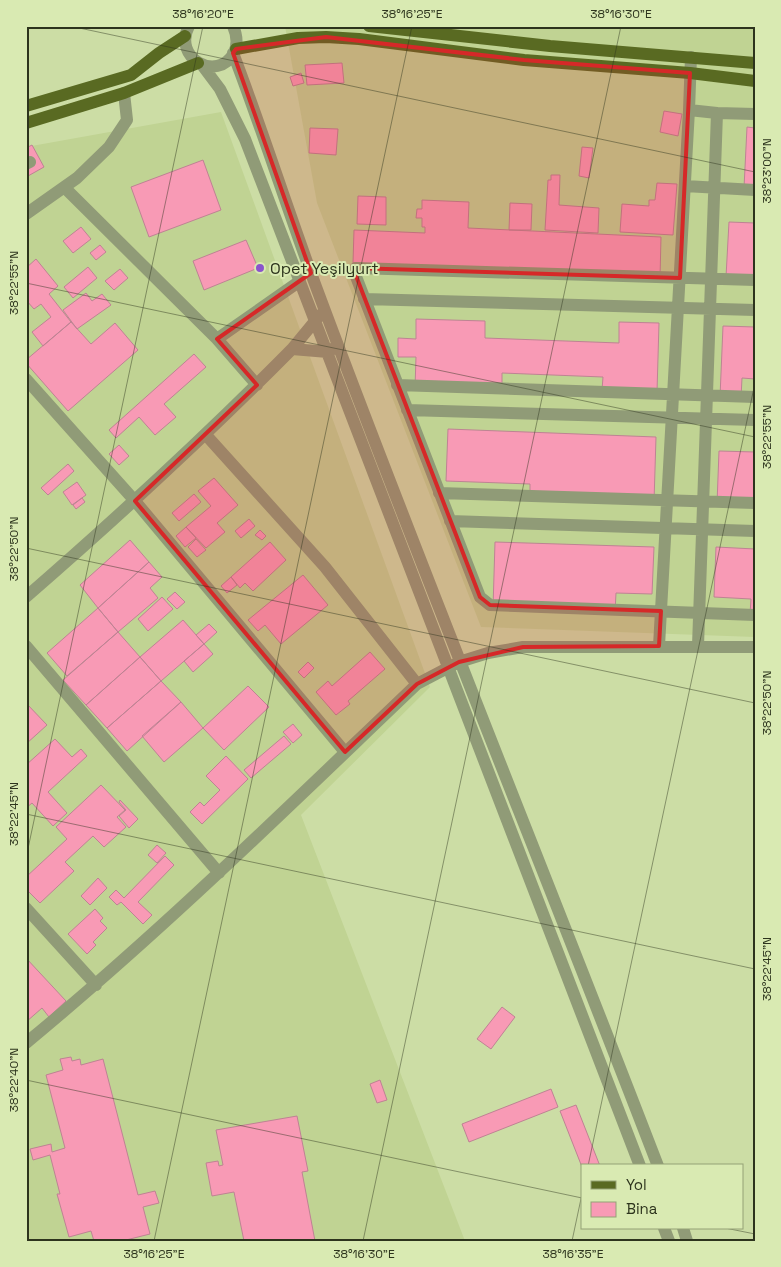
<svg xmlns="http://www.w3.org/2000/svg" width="781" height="1267" font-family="'Space Grotesk',sans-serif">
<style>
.built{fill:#c0d393}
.building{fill:#f89ab5;stroke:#be8393}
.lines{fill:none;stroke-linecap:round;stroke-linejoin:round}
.minor{stroke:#909b77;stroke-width:12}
.major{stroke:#596a22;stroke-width:12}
.marked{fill:#d62828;fill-opacity:0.2;stroke:#d62828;stroke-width:4;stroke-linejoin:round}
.ticks{fill:none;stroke:#2d341d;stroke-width:1;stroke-opacity:0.45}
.poi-dot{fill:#8a54cc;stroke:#d9eab2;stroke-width:2}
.labels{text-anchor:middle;stroke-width:4;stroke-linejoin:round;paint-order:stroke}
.poi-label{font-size:16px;fill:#2d341d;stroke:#d9eab2;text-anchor:start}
.neatline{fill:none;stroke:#2d341d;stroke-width:2}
.ticks-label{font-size:12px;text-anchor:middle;fill:#2d341d}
</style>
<rect width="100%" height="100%" fill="#ccdda5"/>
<path class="built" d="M285,26H755V637L481,627L317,203Z
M221,112L430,687L301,815L465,1241H26V147Z"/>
<path class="building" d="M342,63L344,83L307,85L305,65Z
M301,73L304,83L293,86L290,77Z
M664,111L682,114L678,136L660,132Z
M747,127L755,128V189L744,188Z
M310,128L338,129L336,155L309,153Z
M32,145L44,167L28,176L26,173V148Z
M582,147L593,148L589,178L579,176Z
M203,160L221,210L149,237L131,187Z
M551,175H560L559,205L599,208L598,233L545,230L548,180H551Z
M657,183L677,184L673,235L620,232L622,204L649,206V200H655Z
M358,196L386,197V225L357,224Z
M422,200L469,202L468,228L661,237L660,278L353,263L354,230L425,233V227H422V218H416L417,209H422Z
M510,203L532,204L531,230H509Z
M729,222L755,223V279L726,277Z
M81,227L91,239L73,253L63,241Z
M246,240L258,268L204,290L193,261Z
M100,245L106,252L96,260L90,253Z
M36,259L58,286L49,294L71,322L43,346L32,332L51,317L41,304L34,309L26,300V268Z
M88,267L97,278L73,298L64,287Z
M120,269L128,278L114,290L105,281Z
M86,293L92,301L102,294L111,305L77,329L63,310Z
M416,319L485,321V338L619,343V322L659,323L657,392L602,390L603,377L502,373V391L415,388L416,357H398V338L416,339Z
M71,322L91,344L115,323L138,350L68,411L26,363V360Z
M723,326L755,327V379L742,378L741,398L720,397Z
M194,354L206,367L164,404L176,417L155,435L139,417L116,438L109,430Z
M448,429L656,437L654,502L530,497V484L446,481Z
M119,445L129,456L119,465L109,454Z
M719,451L755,452L754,505L717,504Z
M68,464L74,471L48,495L41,488Z
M214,478L238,505L217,523L225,532L206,548L186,527L211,506L198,491Z
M77,482L86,495L72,505L63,492Z
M194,494L201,502L179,521L172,513Z
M82,498L85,502L76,509L73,505Z
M249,519L255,526L241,538L235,531Z
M186,527L196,538L185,547L176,536Z
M260,530L266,536L262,540L255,535Z
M196,539L206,550L197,557L188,547Z
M130,540L149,562L98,608L80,585Z
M270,542L286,560L253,591L245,583L240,588L231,577Z
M495,542L654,547L652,594L616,593L615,612L493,608Z
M716,547L755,549V614H750L751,599L714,597Z
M149,562L162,577L150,588L158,598L118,632L98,608Z
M303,575L328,605L281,644L265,625L258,631L248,620Z
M231,577L237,585L227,593L221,586Z
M175,592L185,602L177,609L167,599Z
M162,597L173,609L148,631L138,619Z
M98,608L118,632L67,676L47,653Z
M183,620L204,644L161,681L140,657Z
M209,624L217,632L204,644L196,635Z
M118,632L140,657L86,705L63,680Z
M204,644L213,654L193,672L184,661Z
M370,652L385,669L348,701L350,704L336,715L316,692L328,681L332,686Z
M140,657L161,681L107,728L86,705Z
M308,662L314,668L304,678L298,672Z
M161,681L181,702L127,751L107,728Z
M248,686L269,707L224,750L203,728Z
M181,702L203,728L164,762L142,736Z
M26,703L47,725L26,744Z
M293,724L302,735L293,743L283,732Z
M284,736L291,744L251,778L244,770Z
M55,739L72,757L81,749L87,756L48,792L67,813L53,826L32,803L26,808V765Z
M226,756L248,779L202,824L190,812L200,802L204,806L220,790L206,776Z
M101,785L125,810L117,817L126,827L104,847L93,836L65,862L74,871L40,903L26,889V877L67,839L56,827Z
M120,800L138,819L129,828L119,816L126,810L119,802Z
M157,845L166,853L157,863L148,855Z
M165,856L174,865L138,902L152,915L143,924L121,902L117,905L109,897L116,890L124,898Z
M98,878L107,888L90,905L81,896Z
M95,909L103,918L100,921L107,928L93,942L96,945L87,954L68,934Z
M26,958L66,1001L49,1017L42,1008L26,1022Z
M502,1007L515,1017L491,1049L477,1039Z
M71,1057L72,1061L80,1059L81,1065L103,1059L138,1195L155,1191L159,1203L143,1207L150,1234L122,1241H94L91,1231L69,1237L57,1194H60L50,1155L33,1160L30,1149L51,1144L52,1152L65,1148L46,1075L63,1070L60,1059Z
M380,1080L387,1100L377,1103L370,1084Z
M551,1089L558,1107L469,1142L462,1124Z
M576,1105L600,1166L582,1167L560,1111Z
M297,1116L308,1171L302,1172L315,1241H244L234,1192L212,1196L206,1163L218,1161L219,1166L223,1165L216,1130Z"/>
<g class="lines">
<path class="minor" d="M189,26C172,58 217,83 234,53C238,44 237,35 233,26
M233,53C262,129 287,208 315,284C425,580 545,872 658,1166
M202,65L220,89L245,139L640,1166
M689,110L691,57
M717,113L755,114
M26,164L30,162
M685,186L755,190
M64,187L217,339L257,385
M26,214L77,178L109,147L127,120L124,93
M755,280L356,268L355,274L480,597L490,605L755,615
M364,299L755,310
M320,315L292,349L328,352L334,348
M217,339L300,281
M26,379L135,501L345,752
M397,385L755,397
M407,410L755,420
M439,493L755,503
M450,521L755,531
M26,597C118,517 206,436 292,349
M26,646L219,873
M659,646L689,110L717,113L698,646
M417,684L459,662L488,653L523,647H755
M26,908L96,985
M26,1043C163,930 289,806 417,684L325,567L206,435
M664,1228L669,1241
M683,1228L687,1241"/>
<path class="major" d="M369,26L550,46L755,63
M236,49L298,38L326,37L359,39L524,60L690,73L755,81
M26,106L131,75L159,53L185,36
M26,123L124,93L198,63"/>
</g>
<path class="marked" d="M326,37L524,60L690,73L680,278L353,268L480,597L490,605L661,611L659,646L523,647L459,662L417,684L345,752L135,501L257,385L217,339L311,273L233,53L236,49Z"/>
<path class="ticks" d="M70,26L755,172M26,283L755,437M26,548L755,703M26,814L755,969M26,858L203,26M26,1080L582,1198M588,1166L755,383M725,1228L755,1234M154,1241L412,26M363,1241L621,26M572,1241L582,1194"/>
<circle class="poi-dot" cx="260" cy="268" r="5"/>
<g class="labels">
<g class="poi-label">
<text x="270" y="274">Opet Yeşilyurt</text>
</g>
</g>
<rect width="781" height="1267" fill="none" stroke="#d9eab2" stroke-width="55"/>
<rect x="581" y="1164" width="162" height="65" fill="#d9eab2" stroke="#94a176"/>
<rect x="591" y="1181" width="25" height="8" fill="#596a22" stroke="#94a176"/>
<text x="626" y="1190" font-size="15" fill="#2d341d">Yol</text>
<rect x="591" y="1202" width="25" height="15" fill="#f89ab5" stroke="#94a176"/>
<text x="626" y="1214" font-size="15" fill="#2d341d">Bina</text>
<rect x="28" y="28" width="726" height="1212" class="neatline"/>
<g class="ticks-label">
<text x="203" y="18">38°16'20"E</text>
<text x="412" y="18">38°16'25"E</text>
<text x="621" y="18">38°16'30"E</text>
<text transform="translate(767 171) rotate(-90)" y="4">38°23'00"N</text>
<text transform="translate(14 283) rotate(-90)" y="4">38°22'55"N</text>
<text transform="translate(767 437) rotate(-90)" y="4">38°22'55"N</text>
<text transform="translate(14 549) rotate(-90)" y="4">38°22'50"N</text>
<text transform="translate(767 703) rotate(-90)" y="4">38°22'50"N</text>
<text transform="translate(14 814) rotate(-90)" y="4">38°22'45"N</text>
<text transform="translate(767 969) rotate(-90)" y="4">38°22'45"N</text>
<text transform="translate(14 1080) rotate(-90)" y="4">38°22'40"N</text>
<text x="154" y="1258">38°16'25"E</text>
<text x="364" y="1258">38°16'30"E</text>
<text x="573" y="1258">38°16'35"E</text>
</g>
</svg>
